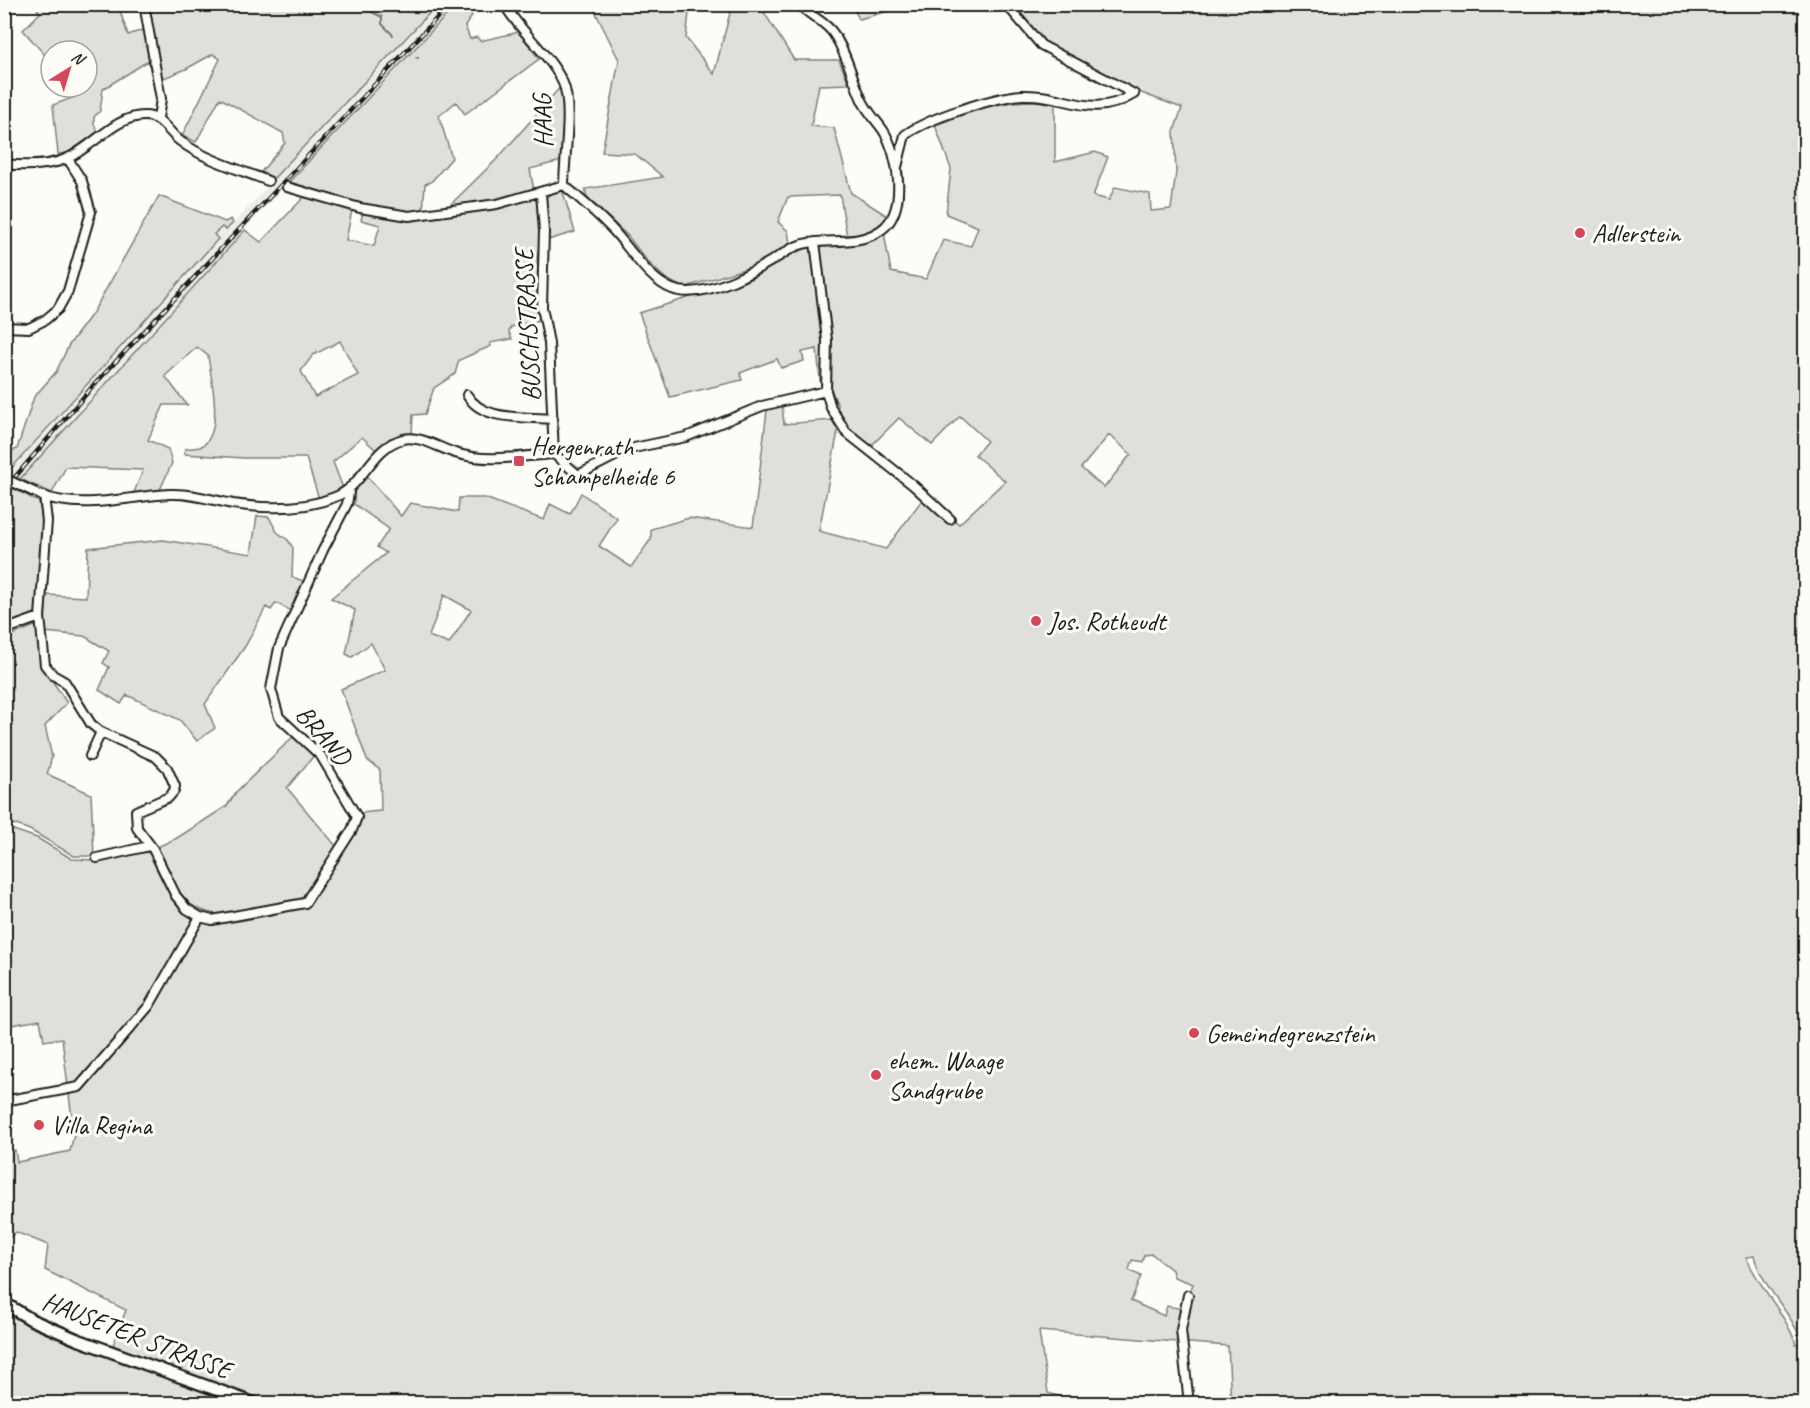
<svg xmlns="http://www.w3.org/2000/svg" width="1810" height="1408" font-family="Caveat,sans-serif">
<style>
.built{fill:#eeede9}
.green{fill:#e0dfdb;stroke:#7e7e7c;stroke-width:1.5;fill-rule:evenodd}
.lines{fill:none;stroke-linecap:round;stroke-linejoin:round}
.stream{stroke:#797876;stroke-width:2}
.street-casing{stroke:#1c1c1c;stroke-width:12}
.secondary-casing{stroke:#1c1c1c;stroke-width:15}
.street{stroke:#fdfcf7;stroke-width:8}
.secondary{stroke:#fdfcf7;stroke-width:10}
.rail-casing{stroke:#1c1c1c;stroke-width:4.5}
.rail{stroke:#fdfcf7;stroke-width:2;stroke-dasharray:7;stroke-linecap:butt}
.street-bridge-casing{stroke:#1c1c1c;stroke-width:12;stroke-linecap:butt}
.street-bridge{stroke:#fdfcf7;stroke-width:8}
.poi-dot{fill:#d1495b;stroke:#fdfcf7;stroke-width:2}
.labels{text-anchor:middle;stroke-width:6;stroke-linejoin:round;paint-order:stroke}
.street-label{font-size:26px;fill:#1c1c1c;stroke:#fdfcf7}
.poi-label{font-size:26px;fill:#1c1c1c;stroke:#fdfcf7;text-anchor:start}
</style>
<rect width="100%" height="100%" fill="#fdfcf7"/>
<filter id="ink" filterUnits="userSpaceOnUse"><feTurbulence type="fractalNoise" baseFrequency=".0167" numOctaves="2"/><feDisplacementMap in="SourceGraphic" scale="12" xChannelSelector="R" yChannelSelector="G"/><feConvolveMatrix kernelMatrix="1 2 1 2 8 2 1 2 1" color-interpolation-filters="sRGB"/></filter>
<g filter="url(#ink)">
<path class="built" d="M437,5H456L365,99L142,342L5,499V477L43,431L218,239L214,235L222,227L227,230Z"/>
<path class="green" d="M34,5H118L128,35L146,29L142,5H437L274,178L261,172L285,143L283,133L220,98L196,142L186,137L181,138L220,59L213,54L186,69L154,82L148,61L103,89L100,111L94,117V124L98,132L67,153L58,154L53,105L75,97L68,87H87V51H51V62L23,30L40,13Z
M456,5H464L472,16L465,26L470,39L477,37L480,41L519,32L539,59L465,114L456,102L439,116L452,158L431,182L425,184L423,212L380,209L289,182Z
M592,5H690L686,38L714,74L730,13L727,5H752L762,9L794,60H839L849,84L819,85L811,126L834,128L851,193L889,217C876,230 866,236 847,237L840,195L788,197L778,222L788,231L790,244L760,264L683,288L665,278L648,262L627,235L587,198L585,189L663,177L635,154L602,152L619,60Z
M852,5H904L903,7L859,19Z
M1011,5H1805V1403H1231L1228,1346L1039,1331L1048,1393L1083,1403H5L4,1309L109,1356L126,1310L45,1270L48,1245L16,1232L5,1241V1151L15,1150L17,1162L70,1151L74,1135L62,1038L44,1041L40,1020L5,1026V827L37,838L72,859L95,860L149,852C158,871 167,894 181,910C205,937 275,913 307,906L359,819V813L381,811L380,770L367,760L341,689L385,670L371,643L352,657L346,654L355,610L331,598L386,553L377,547L389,529L354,504V487L366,475L401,516L410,503L458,512L459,498H485L544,520L550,504L570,514L581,493L617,518L599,546L631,567L651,539V529L689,518L753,527L767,410L782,405L784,424L832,420L838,431L819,531L886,549L924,497L959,524L1005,481L975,455L987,441L960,416L932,445L899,418L870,447L853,436L836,412L838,406L831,389L820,380L817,349L802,352L804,361L781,368L777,359L740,373L742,380L670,397L639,313L752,278L801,248L848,245L871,240L884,233L891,272L926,279L943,240L971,246L978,227L946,214L951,169L935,125C980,109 1006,97 1055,102V162L1095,152L1108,157L1093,196L1109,200L1115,187L1150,194L1151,211L1171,209L1176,172L1174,131L1182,108L1136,91L1043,44ZM1109,435L1131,454L1104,488L1081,468ZM444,595L471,610L449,644L429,636ZM1152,1254L1172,1270L1174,1277L1193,1284L1183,1309L1167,1306L1164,1316L1131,1301L1141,1276L1129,1270L1132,1260L1142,1262L1144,1255ZM1754,1256C1763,1289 1791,1311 1802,1342L1796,1344C1785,1313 1760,1289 1746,1257Z
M562,85L565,125L561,161L530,169L536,201L562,189L575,232L548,240L537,253L540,320L511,327L509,332L512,339L490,343L491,346L459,360L455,374L434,388L425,414L413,415L412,435L390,438L376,450L362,437L333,462L343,488L319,499L306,458H244L184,454L185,449C189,448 196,448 200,447C225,435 211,378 208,356L197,347L165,376L187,405H164L148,440L168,449L172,463L159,492L133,495L143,470L66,467L52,493L20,479L245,230L261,242L306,195L352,210L346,240L374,246L380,225L361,220L363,212L409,219L450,213L449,206L498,158ZM340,341L358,375L315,397L301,371L313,355Z
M159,196L225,222L231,219L233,223L226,230L222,227L214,234L218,239L8,472L5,471V454L17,449L34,397L56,372L69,345L92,314Z
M13,488L39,502L44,529L35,615L4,626V499Z
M257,516L269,517L277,532L288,540L293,548L292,577L306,582L293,612L276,603L271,610L266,607L246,645L205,704L215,728L197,741L180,720L127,695L121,704L99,690L109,667L103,663L109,651L84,636L45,632L46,595L86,597L88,548L163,540L251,554Z
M37,625L43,667L67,703L45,726L52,757L47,774L91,794L94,856H74L30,830L5,821V638Z
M296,734L316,753L287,788L337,847L305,899L298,902C261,909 211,929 183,897C171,884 165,862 157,847L177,838L227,806L236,792Z"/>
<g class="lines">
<path class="stream" d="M356,4L382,17V24L393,35
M416,57L418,58"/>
<g class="street-casing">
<path id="street" d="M144,4L161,99L158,118
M504,4C520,32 549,53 563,83C573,105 564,160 564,185
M1006,4L1041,45L1134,94
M4,164C24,166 49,167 68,158C93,147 115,116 144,116C162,116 167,131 180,141C205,160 239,169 268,181
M897,167L905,135C928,118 994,97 1022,95C1066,93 1090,121 1134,94
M564,185C580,199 597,213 611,228C629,246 647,279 672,289C704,302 763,267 789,250C817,233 853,250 881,230C908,211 899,155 883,130C876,120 867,111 862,100C852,79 847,53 833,33C825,21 809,16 799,4
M287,187L360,208L409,216L497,204L564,185
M541,193L544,231L542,307L549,343L554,454
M815,242L827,340L826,391L831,408L846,432L913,485L950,519
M4,327L29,328L45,320L58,309L68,291L91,212L82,181L68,159
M467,395C483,422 525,416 553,419
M554,454L578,475L629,449L686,437L762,406L826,391
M40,495C82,511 128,496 170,494C192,493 211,500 233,504C267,509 303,510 335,497C364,486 371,447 403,439C420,435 439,448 455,453C486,463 522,456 554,454
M44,496L47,521L40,617L45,665L53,675L65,682L91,724L101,732L156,757L167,768L175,786L174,791L169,797L136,811L137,828L153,849L176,896L187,909L200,917L212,920L305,903L352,830L357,817L321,756L279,717L271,689L279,648L323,550L347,504L350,487
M4,630L40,617
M90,756L101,732
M97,858L149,846
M4,1101L79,1087L149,1006L200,917
M1188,1295L1181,1330L1189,1404"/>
</g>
<g class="secondary-casing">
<path id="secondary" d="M4,1303L32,1320L76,1339L256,1404"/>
</g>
<use href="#street" class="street"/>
<use href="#secondary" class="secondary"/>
<g class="rail-casing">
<path id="rail" d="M4,490L93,386L450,4"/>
</g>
<use href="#rail" class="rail"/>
<g class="street-bridge-casing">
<path id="street-bridge" d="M4,478L36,493"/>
</g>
<use href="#street-bridge" class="street-bridge"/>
</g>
</g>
<g class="poi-dot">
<circle cx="1580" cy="233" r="6"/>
<rect x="513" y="455" width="12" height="12" rx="3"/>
<circle cx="1036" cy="621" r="6"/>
<circle cx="1194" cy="1033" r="6"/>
<circle cx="876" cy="1075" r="6"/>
<circle cx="39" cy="1125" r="6"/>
</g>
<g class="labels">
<g class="street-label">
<text transform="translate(542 121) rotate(-92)" y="9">HAAG</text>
<text transform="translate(527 325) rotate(-93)" y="9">BUSCHSTRASSE</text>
<text transform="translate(324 735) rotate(49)" y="9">BRAND</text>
<text transform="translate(137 1335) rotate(21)" y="9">HAUSETER STRASSE</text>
</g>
<g class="poi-label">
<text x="1592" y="242">Adlerstein</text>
<text x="531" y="455">Hergenrath<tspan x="531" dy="30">Schampelheide 6</tspan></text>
<text x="1048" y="630">Jos. Rotheudt</text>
<text x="1206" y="1042">Gemeindegrenzstein</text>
<text x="888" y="1069">ehem. Waage<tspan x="888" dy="30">Sandgrube</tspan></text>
<text x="51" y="1134">Villa Regina</text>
</g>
</g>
<rect width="1810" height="1408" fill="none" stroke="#fdfcf7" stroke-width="24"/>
<rect x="12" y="12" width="1786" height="1384" fill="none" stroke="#1c1c1c" stroke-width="2" filter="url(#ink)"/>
<g transform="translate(69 69) rotate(37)"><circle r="28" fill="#fdfcf7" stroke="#a3a29f" stroke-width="1.5"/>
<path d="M0-4.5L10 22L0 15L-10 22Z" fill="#d1495b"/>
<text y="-9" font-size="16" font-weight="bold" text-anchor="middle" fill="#1c1c1c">N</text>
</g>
</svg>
